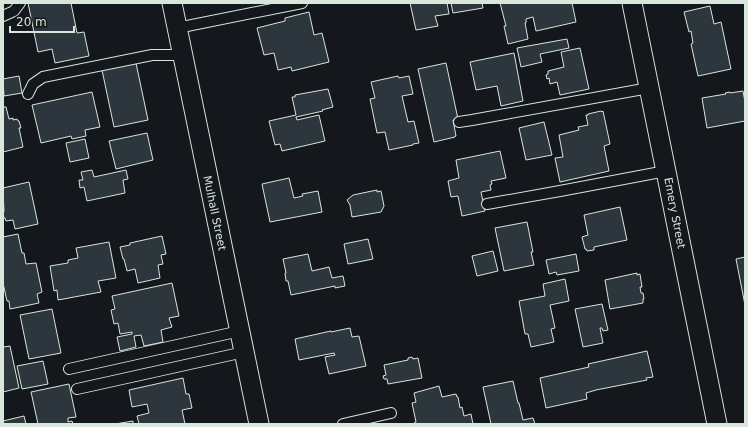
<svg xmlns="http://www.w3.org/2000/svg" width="748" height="427" font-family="'DejaVu Sans',sans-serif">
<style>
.building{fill:#2c363c;stroke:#d8e6dc}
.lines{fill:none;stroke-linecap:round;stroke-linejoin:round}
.service-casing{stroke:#d8e6dc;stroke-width:12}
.minor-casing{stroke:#d8e6dc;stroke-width:21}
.service{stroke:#14181c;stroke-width:10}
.minor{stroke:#14181c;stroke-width:19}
.labels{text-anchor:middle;stroke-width:3;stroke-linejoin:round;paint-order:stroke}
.street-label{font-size:11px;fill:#d8e6dc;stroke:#14181c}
</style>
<rect width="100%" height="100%" fill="#14181c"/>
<path class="building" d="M28,3H71L77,33L84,32L89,56L55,63L52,49L38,52Z
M410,3H447L449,14L435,16L438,26L416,30Z
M451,3H482L483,8L453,13Z
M500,3H572L576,22L536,31L533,17L526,19V23H525L528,39L508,44L504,26H506Z
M710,6L714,24L721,22L731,69L698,76L691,44L693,43L691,31L689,32L684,12Z
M309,12L314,35L322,33L329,62L292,71L291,67L278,70L274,53L264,55L257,28L285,21V18Z
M567,39L569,48L540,54L542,62L521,67L517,48Z
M580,48L589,89L560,95L557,82L550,84L549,78L547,79L546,75L548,74V71L564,67L561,52Z
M514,53L523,101L501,106L497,86L476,90L470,62Z
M136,63L148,120L114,127L102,70Z
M446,63L458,119L453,120L456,136H455V137L434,142L418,69Z
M19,76L22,93L4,96L3,79Z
M398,76L399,78L409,76L413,94L402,96L408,122L414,121L419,143L413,144V145L389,150L385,132L377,133L370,99L375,98L371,82Z
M328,89L333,107L322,110L323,111L296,117L297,120L319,115L325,141L282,151L280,144L275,145L269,121L296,115L292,97H295V95Z
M743,91L745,102V121L707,128L702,98L726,94L725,93L730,92V93Z
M92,92L100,127L85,130L86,136L72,139L71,136L41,143L32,105Z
M3,107H6L9,119L13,118V120L17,119L18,121H19L21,128H19L23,147L3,152Z
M601,111L602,112L603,111L610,144L604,146L609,171L560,182L555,158L563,157L559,135L579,130L578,127L588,125L586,115H588V114Z
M544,122L552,155L526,160L519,128Z
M147,133L153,160L116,169L109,141Z
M85,139L89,158L70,162L66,143Z
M500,151L506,178L491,181L492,184L490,185L491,190L481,192L485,211L462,216L458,196L451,197L448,181L459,178L456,160Z
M92,170L94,177L126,170L128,179L123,180L125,193L87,201L84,187L80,188L79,180H83L81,172Z
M289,178L294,198L303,196L302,194L318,191L322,212L270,222L262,184Z
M29,182L38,224L15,229L13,220L6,221L5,218H4L3,213L4,212L3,188Z
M377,190V192L381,191L384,206L381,212L352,217L350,205L347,200L353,195Z
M620,207L627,240L594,247V250L587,251L586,249H585L582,237L588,235L584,215Z
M527,222L533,252H531L534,265L504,271L495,228Z
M18,234L22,253H24L26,264L36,263L42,292L37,294L39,303L10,309L9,301H7L3,283V237Z
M162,236L166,254L161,255L163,264L158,265L160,278L138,283L135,269L127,271L124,259H123L120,247L130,245V243Z
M368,239L373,259L348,264L344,244Z
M109,242L116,278L98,281L101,292L58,300L57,290L54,291L50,266L68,263V260L78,258L76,248Z
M493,251L498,271L477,276L472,256Z
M308,254L312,271L329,267L332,278L343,276L345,286L335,288V286L291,295L288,281H286L285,273H286L283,259Z
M576,254L579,271L557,275L556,272L549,274L546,260Z
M745,257V305L736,259Z
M637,273V275L640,274L642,287H640L641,293H643L644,299H643V303L610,309L605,280Z
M565,279L569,301L550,305L555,328L551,329L554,342L531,347L528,334H525L519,301L545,296L543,284Z
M172,283L179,316L169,318L172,327L161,330L163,342L144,346L141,335L134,336L136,347L120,351L117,337L132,334V332L120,334L118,323L114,324L111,310L115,309L112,296Z
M602,304L608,330L603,331L602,328H600L603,343L583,347L575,309Z
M52,309L61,353L29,359L20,315Z
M350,328L352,337L359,336L366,366L329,374L325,357L335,355L334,353L299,360L295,339L331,331V332Z
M10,346L19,388L3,392V347Z
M647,351L653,377L646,378L647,380L596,390L586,393L587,399L546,408L540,378L589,367L588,364Z
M412,357L413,359L418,358L422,378L388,384L387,379H384L383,376L386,375L384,365L408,360V358Z
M43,361L48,384L22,389L17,366Z
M183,378L186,394H189L192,408L182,410L185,424H139L137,416L149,413L147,404L132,407L129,390Z
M513,381L518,403H519L523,420L533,418L535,424H491L483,387Z
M69,384L76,417L68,418V422L72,421L73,424H38L31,392Z
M439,386L442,397L456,394L457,397H458L460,408L462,407L464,416L471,414L473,424H414V423L416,422L412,403L416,402L414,393Z
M24,416L26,424H3V421Z
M133,421V424H115Z"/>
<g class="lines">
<g class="service-casing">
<path id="service" d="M3,16L14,11L20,3
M177,28L302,3
M28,94L33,84L43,77L152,55H182
M459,122L472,120L649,88
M487,204L560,191L666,171
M69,369L240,331
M77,389L244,352
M343,424L391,413"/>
</g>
<g class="minor-casing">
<path id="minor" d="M172,3L259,424
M632,3L717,424"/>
</g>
<use href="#service" class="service"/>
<use href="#minor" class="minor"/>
</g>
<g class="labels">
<g class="street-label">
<text transform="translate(215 213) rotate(78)" y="4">Mulhall Street</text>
<text transform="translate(675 213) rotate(79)" y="4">Emery Street</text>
</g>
</g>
<rect width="748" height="427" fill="none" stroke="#d8e6dc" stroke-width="8"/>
<path d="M10 26v6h64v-6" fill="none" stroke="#d8e6dc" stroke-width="2"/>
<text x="16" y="26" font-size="12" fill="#d8e6dc" stroke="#14181c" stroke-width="3" paint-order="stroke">20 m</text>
</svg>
